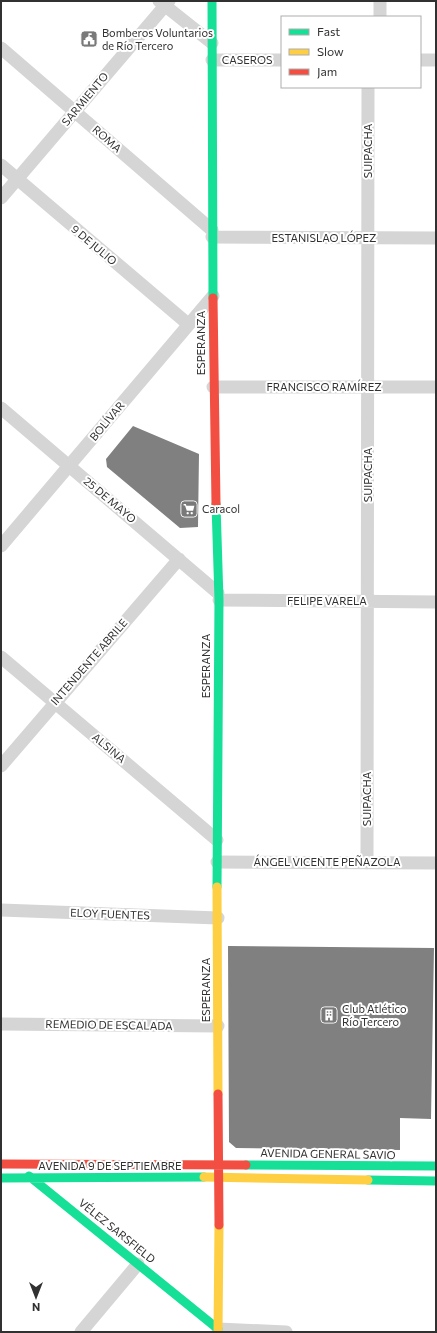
<svg xmlns="http://www.w3.org/2000/svg" width="437" height="1333" font-family="Commissioner,sans-serif">
<style>
.building{fill:#808080}
.lines{fill:none;stroke-linecap:round;stroke-linejoin:round}
.street{stroke:#d5d5d5;stroke-width:13}
.fast{stroke:#16e098;stroke-width:9}
.slow{stroke:#ffcf43;stroke-width:9}
.jam{stroke:#f24e42;stroke-width:9}
.labels{text-anchor:middle;stroke-width:4;stroke-linejoin:round;paint-order:stroke}
.poi-label{font-size:11px;fill:#313131;stroke:#fff;text-anchor:start}
.street-label{font-size:11px;fill:#313131;stroke:#fff}
</style>
<rect width="100%" height="100%" fill="#fff"/>
<path class="building" d="M133,426L199,454L198,527L180,528L107,467L106,459Z
M228,946L434,948L431,1119L400,1118V1150L236,1148L229,1142Z"/>
<g class="lines">
<path class="street" d="M159,1L212,43
M380,1V17
M1,48L212,230
M212,60H282
M420,60H436
M1,165L188,324
M1,198L169,1
M212,237L436,238
M213,387H436
M1,408L218,593
M1,546L213,296
M219,600L436,602
M1,657L217,840
M1,766L179,559
M217,862L436,863
M367,863L368,87
M1,910L218,918
M1,1024L218,1026
M218,1329L286,1332
M81,1332L138,1264"/>
<path class="fast" d="M212,1L213,298
M216,504L219,600L217,887
M246,1165L436,1166
M29,1176L218,1329
M1,1178L204,1177
M368,1180L436,1181"/>
<path class="slow" d="M217,887L218,1094
M204,1177L368,1180
M218,1332L219,1225"/>
<path class="jam" d="M213,298L216,504
M218,1094L219,1225
M1,1164L246,1165"/>
</g>
<defs>
<g id="civic-square" transform="scale(0.9)"><rect x="-9" y="-9" width="18" height="18" rx="4" fill="#797979" stroke="#fff"/><path d="M-.6-6.5H3V-4.5H.6V-3L4-1V1h2V6H-6V1h2V-1L-.6-3ZM-1.2 2.5V6h2.4V2.5Z" fill="#fff"/></g>
<g id="supermarket-square" transform="scale(0.9)"><rect x="-9" y="-9" width="18" height="18" rx="4" fill="#797979" stroke="#fff"/><path d="M-6-5.5h2.5l.6 2H6L4.5 2H-2.5L-4.4-4H-6ZM-1.5 3.2a1.3 1.3 0 1 0 .1 0ZM3 3.2a1.3 1.3 0 1 0 .1 0Z" fill="#fff"/></g>
<g id="building-square" transform="scale(0.9)"><rect x="-9" y="-9" width="18" height="18" rx="4" fill="#797979" stroke="#fff"/><path d="M-4-6H4V6H1V3H-1V6H-4ZM-2.5-4.3h1.7v1.8h-1.7ZM.8-4.3h1.7v1.8H.8ZM-2.5-1h1.7V.8h-1.7ZM.8-1h1.7V.8H.8Z" fill="#fff"/></g>
</defs>
<g fill-rule="evenodd">
<use href="#civic-square" x="89" y="39"/>
<use href="#supermarket-square" x="189" y="509"/>
<use href="#building-square" x="329" y="1015"/>
</g>
<g class="labels">
<g class="poi-label">
<text x="102" y="37">Bomberos Voluntarios<tspan x="102" dy="13">de Río Tercero</tspan></text>
<text x="202" y="513">Caracol</text>
<text x="342" y="1013">Club Atlético<tspan x="342" dy="13">Río Tercero</tspan></text>
</g>
<g class="street-label">
<text x="247" y="64">CASEROS</text>
<text transform="translate(85 99) rotate(-50)" y="4">SARMIENTO</text>
<text transform="translate(107 139) rotate(41)" y="4">ROMA</text>
<text transform="translate(368 151) rotate(-90)" y="4">SUIPACHA</text>
<text x="324" y="242">ESTANISLAO LÓPEZ</text>
<text transform="translate(94 245) rotate(40)" y="4">9 DE JULIO</text>
<text transform="translate(201 343) rotate(-90)" y="4">ESPERANZA</text>
<text x="324" y="391">FRANCISCO RAMÍREZ</text>
<text transform="translate(107 421) rotate(-50)" y="4">BOLÍVAR</text>
<text transform="translate(368 475) rotate(-90)" y="4">SUIPACHA</text>
<text transform="translate(110 500) rotate(40)" y="4">25 DE MAYO</text>
<text x="327" y="605">FELIPE VARELA</text>
<text transform="translate(89 662) rotate(-49)" y="4">INTENDENTE ABRILE</text>
<text transform="translate(206 666) rotate(-90)" y="4">ESPERANZA</text>
<text transform="translate(109 748) rotate(40)" y="4">ALSINA</text>
<text transform="translate(367 799) rotate(-90)" y="4">SUIPACHA</text>
<text x="327" y="866">ÁNGEL VICENTE PEÑAZOLA</text>
<text transform="translate(110 914) rotate(2)" y="4">ELOY FUENTES</text>
<text transform="translate(206 990) rotate(-90)" y="4">ESPERANZA</text>
<text transform="translate(109 1025) rotate(1)" y="4">REMEDIO DE ESCALADA</text>
<text transform="translate(328 1154) rotate(1)" y="4">AVENIDA GENERAL SAVIO</text>
<text x="110" y="1170">AVENIDA 9 DE SEPTIEMBRE</text>
<text transform="translate(117 1231) rotate(39)" y="4">VÉLEZ SARSFIELD</text>
</g>
</g>
<rect width="437" height="1333" fill="none" stroke="#313131" stroke-width="4"/>
<rect x="281" y="16" width="140" height="72" fill="#ffffff" stroke="#adadad"/>
<rect x="289" y="29" width="20" height="6" fill="#16e098" stroke="#adadad"/>
<text x="317" y="36" font-size="12" fill="#313131">Fast</text>
<rect x="289" y="49" width="20" height="6" fill="#ffcf43" stroke="#adadad"/>
<text x="317" y="56" font-size="12" fill="#313131">Slow</text>
<rect x="289" y="69" width="20" height="6" fill="#f24e42" stroke="#adadad"/>
<text x="317" y="76" font-size="12" fill="#313131">Jam</text>
<g transform="translate(36 1297) rotate(180)" stroke="#ffffff" stroke-width="3" paint-order="stroke">
<path d="M0-3L7 15L0 10L-7 15Z" fill="#313131"/>
<text y="-6" font-size="11" font-weight="bold" text-anchor="middle" fill="#313131">N</text>
</g>
</svg>
